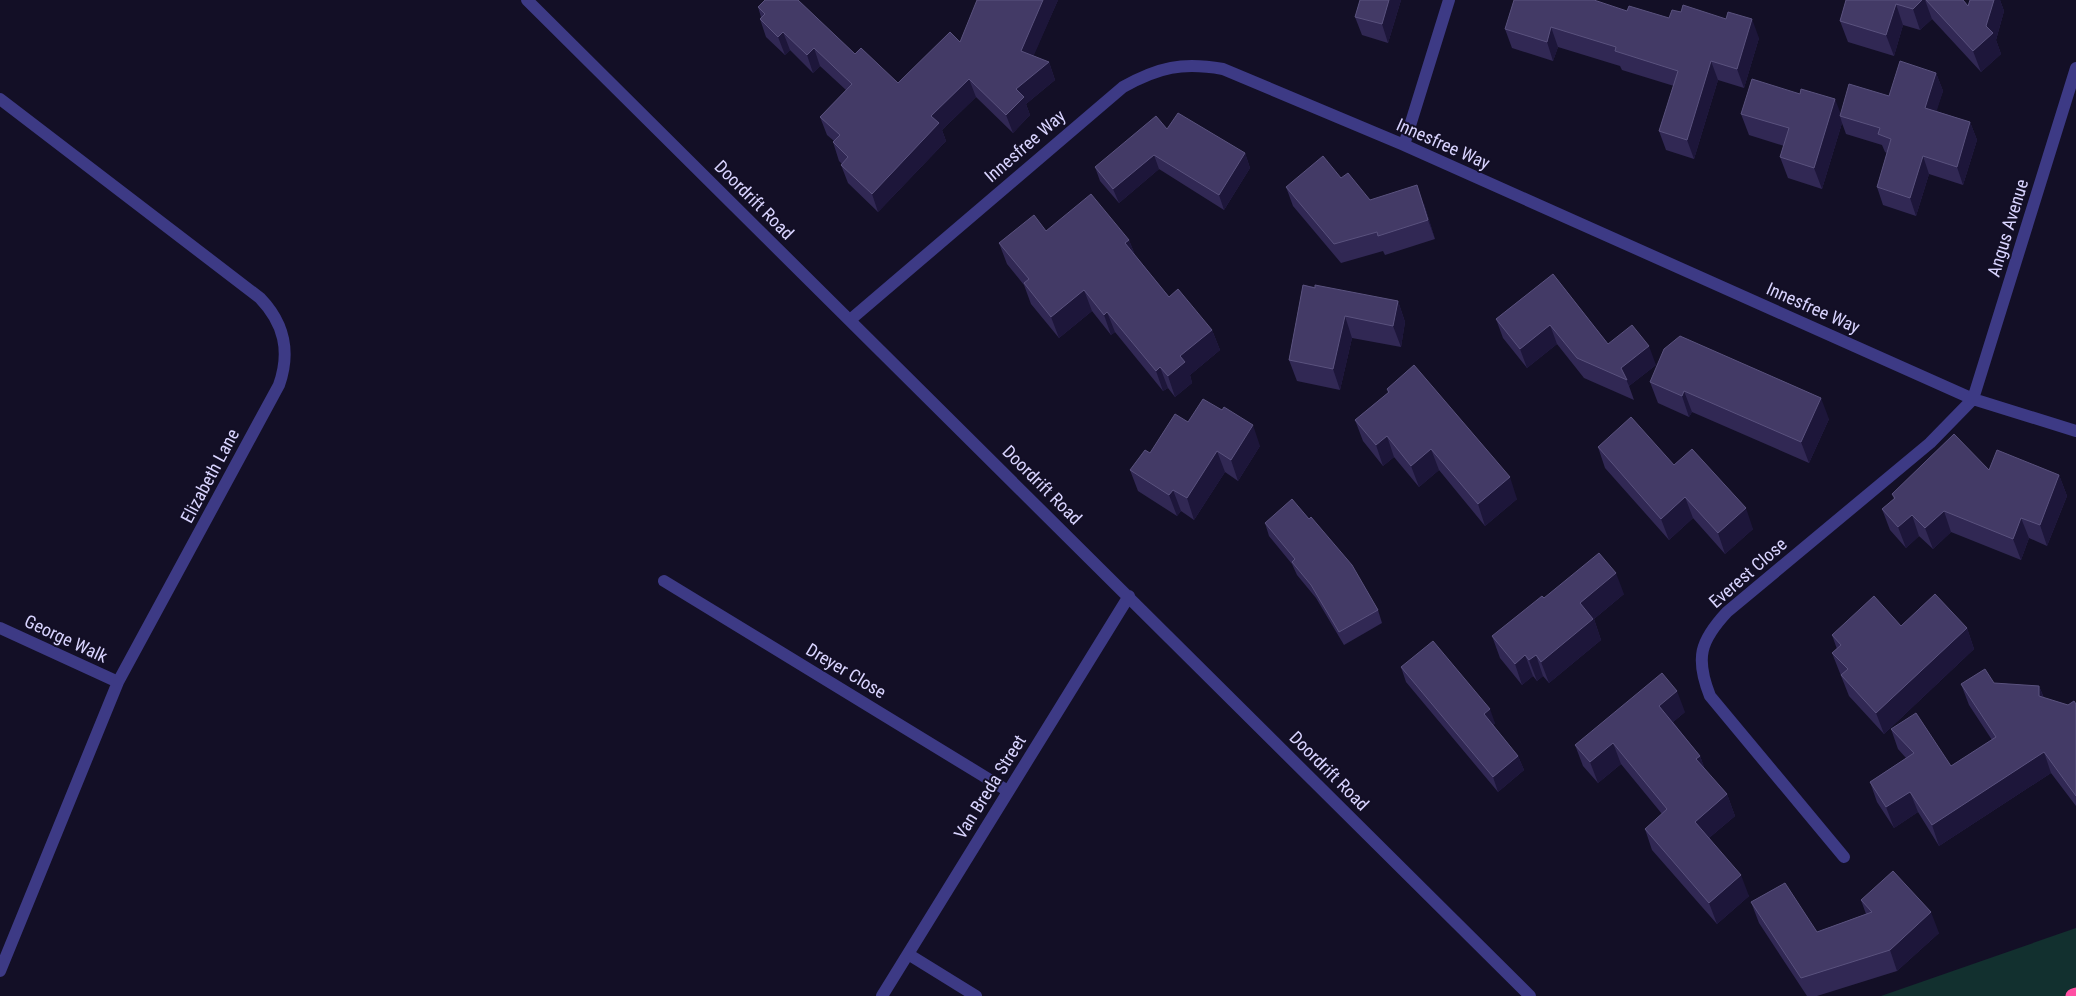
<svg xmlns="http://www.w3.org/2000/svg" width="2076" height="996" font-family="'Roboto Condensed',sans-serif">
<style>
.green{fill:#12302f}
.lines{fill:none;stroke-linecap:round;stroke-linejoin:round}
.minor{stroke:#3d3a85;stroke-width:12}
.highway{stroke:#ff4fa3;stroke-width:15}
.wall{fill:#312854}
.shaded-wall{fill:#1d163a}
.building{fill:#433a66;stroke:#5a527e}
.labels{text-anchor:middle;stroke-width:4;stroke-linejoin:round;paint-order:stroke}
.street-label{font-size:18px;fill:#d9d4ff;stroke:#130f26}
</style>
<rect width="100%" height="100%" fill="#130f26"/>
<path class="green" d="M2076,928V996H1881Z"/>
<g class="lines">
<path class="minor" d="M527,0L1530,996
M0,99L260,298C284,323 291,351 279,385L118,682L0,971
M1404,145L1449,0
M850,320L1123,87C1159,67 1182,62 1223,69L1404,145L1973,399L2076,431
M664,581L1008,791
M0,628L118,682
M1844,857L1710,696C1695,658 1700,641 1727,612L1930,443L1973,399L2076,68
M908,954L976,996
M882,996L1129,596"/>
<path class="highway" d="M2073,996L2076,995"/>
</g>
<path class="wall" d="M1058,0L1033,56L1049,62L1055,80L1026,104L1030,115L1013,133L976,97L942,130L946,141L878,212L848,183L841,165L842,164L839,161L833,142L834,141L827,135L820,117L846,90L820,66L813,73L790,50L785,55L766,37L760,19L761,17L758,7L855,54L898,83L960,42Z
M1360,0H1401L1388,43L1362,35L1355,17Z
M1846,0H1963L1968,6L1970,0H2000L2004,11L1996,40L2001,54L1981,72L1932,19L1920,30L1903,25L1894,56L1848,42L1840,21Z
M1627,11L1669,18L1759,38L1744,88L1718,80L1694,159L1666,150L1659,131L1674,86L1622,70L1620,66L1558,47L1553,61L1512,48L1505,29Z
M1936,73L1943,91L1936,111L1970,122L1977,140L1963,185L1929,174L1916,216L1883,205L1877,187L1887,153L1885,152L1882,145L1846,134L1842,123L1822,189L1788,178L1780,157L1784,146L1749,135L1741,114L1840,113L1889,96Z
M1167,129L1245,153L1250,168L1224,210L1159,169L1119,203L1100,181L1095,167Z
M1341,178L1370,200L1424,204L1435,239L1385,255L1383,251L1341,263L1293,206L1286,187Z
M1046,231L1129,240L1135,255L1169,297L1212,330L1220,350L1190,375L1192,383L1175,397L1168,388L1163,391L1115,332L1111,335L1092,311L1059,338L1031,304L1024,285L1007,264L999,243Z
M1553,274L1608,344L1656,365L1629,386L1634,400L1584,378L1557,344L1527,368L1503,338L1496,319Z
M1303,285L1398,301L1405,322L1401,347L1352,338L1340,390L1297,381L1289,360Z
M1650,382L1829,419L1809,463L1692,412L1689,417L1658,403Z
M1387,389L1517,499L1485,526L1439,470L1419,487L1394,457L1383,466L1363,441L1355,420L1388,393Z
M1188,422L1260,446L1238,481L1225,472L1194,520L1181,511L1177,516L1138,491L1130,470L1150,453Z
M1598,447L1674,465L1753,529L1725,554L1693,518L1669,540L1605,468Z
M1989,470L2059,475L2067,496L2047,546L2029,538L2021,560L1951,532L1933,549L1919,536L1906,548L1890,530L1882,509L1894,499L1892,494Z
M1265,523L1378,610L1382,623L1344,645L1316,598L1297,575L1292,564L1269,536Z
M1624,594L1594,619L1601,640L1549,683L1543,676L1537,681L1533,676L1522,685L1500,658L1492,636L1544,598Z
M1967,628L1974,649L1884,734L1849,696L1832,653L1837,649L1832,635Z
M1401,667L1495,723L1493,725L1518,756L1524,770L1498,792L1406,682Z
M1994,683L2039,686L2044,698L2068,705L2076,704V806L2051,773L1939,846L1918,812L1894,828L1877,802L1870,782L1906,758L1898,749L1891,729L1951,766L1992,740L1969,705L1961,684Z
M1685,712L1673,722L1700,756L1705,770L1727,794L1735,816L1709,838L1749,896L1717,924L1652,850L1645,829L1662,814L1621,764L1598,783L1583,766L1575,745Z
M1861,900L1939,933L1897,971L1817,996H1807L1759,923L1751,902L1817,932L1866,914Z"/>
<path class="shaded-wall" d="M1043,0H1058L1028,69L1021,51Z
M1389,0H1401L1388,43L1382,24Z
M1922,0H1925L1932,19L1920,30L1913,9Z
M1994,0H2000L2004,11L1996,40L2001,54L1981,72L1973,51L1986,26Z
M1896,4L1903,25L1894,56L1886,35Z
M1752,19L1759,38L1744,88L1737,69Z
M1551,27L1558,47L1553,61L1547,42Z
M783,32L790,50L785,55L778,37Z
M814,48L820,66L813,73L807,55Z
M1711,61L1718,80L1694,159L1687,140Z
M1049,62L1055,80L1026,104L1030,115L1013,133L1006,115L1016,89Z
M1936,73L1943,91L1932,126L1925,108Z
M969,79L976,97L942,130L946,141L878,212L872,194L931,116Z
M1835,99L1842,117L1840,116L1842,123L1822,189L1814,168Z
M1970,122L1977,140L1963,185L1957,167Z
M1245,153L1250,168L1224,210L1219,195Z
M1154,155L1159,169L1119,203L1113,189Z
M1923,156L1929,174L1916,216L1910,198Z
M1417,185L1424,204L1435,239L1428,220Z
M1129,240L1137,260L1125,243Z
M1084,290L1092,311L1059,338L1051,317Z
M1398,301L1405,322L1401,347L1393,326Z
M1107,312L1115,332L1111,335L1104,315Z
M1345,316L1352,338L1340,390L1333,369Z
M1550,325L1557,344L1527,368L1520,349Z
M1212,330L1220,350L1190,375L1192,383L1175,397L1168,376L1180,356Z
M1649,346L1656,365L1629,386L1621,368Z
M1160,367L1168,388L1163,391L1156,371Z
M1684,391L1692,412L1689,417L1682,396Z
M1821,398L1829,419L1809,463L1801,442Z
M1253,425L1260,446L1238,481L1231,460Z
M1387,436L1394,457L1383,466L1376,445Z
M1431,449L1439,470L1419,487L1411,466Z
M1217,451L1225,472L1194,520L1187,498Z
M2059,475L2067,496L2047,546L2040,525Z
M1510,477L1517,499L1485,526L1478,504Z
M1173,490L1181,511L1177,516L1169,495Z
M1685,497L1693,518L1669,540L1661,519Z
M1746,508L1753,529L1725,554L1718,533Z
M1944,511L1951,532L1933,549L1925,528Z
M1912,515L1919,536L1906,548L1898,527Z
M2021,518L2029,538L2021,560L2013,539Z
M1616,573L1624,594L1594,619L1601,640L1549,683L1541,662L1580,603Z
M1967,628L1974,649L1884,734L1876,713Z
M1525,655L1533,676L1522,685L1515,664Z
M1536,655L1543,676L1537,681L1529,660Z
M2039,686L2047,707L2039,696Z
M1677,691L1685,712L1667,727L1659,706Z
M1490,709L1495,723L1489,728L1484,714Z
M1613,743L1621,764L1598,783L1590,762Z
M2044,752L2051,773L1939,846L1932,825Z
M1518,756L1524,770L1498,792L1493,777Z
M1700,756L1708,777L1696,759Z
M1910,792L1918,812L1894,828L1886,807Z
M1727,794L1735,816L1703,843L1695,822Z
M1741,875L1749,896L1717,924L1709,903Z
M1931,912L1939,933L1897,971L1890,950Z"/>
<path class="building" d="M765,0H798L855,54L861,48L898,83L950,32L960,42L977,0H1043L1021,51L1049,62L1016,89L1024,97L1006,115L969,79L931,116L939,123L872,194L841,165L848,157L833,142L840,135L820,117L852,84L814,48L807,55L783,32L778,37L760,19L765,14L758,7Z
M1360,0H1389L1382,24L1355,17Z
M1514,0H1594L1627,11L1629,6L1669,18L1672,10L1681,12L1683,5L1726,19L1728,12L1752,19L1737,69L1711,61L1687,140L1659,131L1678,71L1615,51L1616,47L1551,27L1547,42L1505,29Z
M1846,0H1922L1913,9L1896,4L1886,35L1840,21Z
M1926,0H1963L1968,6L1970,0H1994L1986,26L1993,33L1973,51Z
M1900,61L1936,73L1925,108L1970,122L1957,167L1923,156L1910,198L1877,187L1891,139L1878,134L1880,128L1840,116L1849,84L1889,96Z
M1752,79L1800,94L1801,89L1835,99L1814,168L1780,157L1789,128L1741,114Z
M1178,113L1245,153L1219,195L1154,155L1113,189L1095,167L1156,116L1167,129Z
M1323,156L1341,178L1348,173L1370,200L1417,185L1428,220L1378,236L1377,232L1334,244L1286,187Z
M1091,194L1129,240L1125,243L1169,297L1178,289L1212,330L1180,356L1185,362L1168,376L1160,367L1156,371L1107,312L1104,315L1084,290L1051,317L1024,283L1029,279L999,243L1034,215L1046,231Z
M1553,274L1608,344L1632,325L1649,346L1621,368L1627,380L1577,358L1550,325L1520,349L1496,319Z
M1303,285L1315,288V285L1398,301L1393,326L1345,316L1333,369L1289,360Z
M1680,336L1821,398L1801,442L1684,391L1682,396L1650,382L1664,349Z
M1414,365L1510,477L1478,504L1431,449L1411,466L1387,436L1376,445L1355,420L1389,392L1387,389Z
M1203,399L1222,410L1224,407L1253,425L1231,460L1217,451L1187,498L1173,490L1169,495L1130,470L1145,450L1150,453L1175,414L1188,422Z
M1631,417L1674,465L1692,449L1746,508L1718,533L1685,497L1661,519L1598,447Z
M1954,434L1989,470L1997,450L2059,475L2040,525L2021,518L2013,539L1944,511L1925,528L1912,515L1898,527L1882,509L1895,498L1892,494Z
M1292,499L1309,519L1311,517L1352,565L1378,610L1339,632L1311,585L1292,562L1295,559L1265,523Z
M1599,553L1616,573L1580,603L1593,619L1541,662L1536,655L1529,660L1525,655L1515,664L1492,636L1542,596L1544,598Z
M1935,594L1967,628L1876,713L1841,675L1848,669L1832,653L1841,645L1832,635L1874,596L1901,626Z
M1433,641L1490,709L1484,714L1518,756L1493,777L1401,667Z
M1985,669L1994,683L2039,686V696L2068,705L2074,701L2076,704V796L2044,752L1932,825L1910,792L1886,807L1870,782L1914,753L1891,729L1916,713L1951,766L1996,737L1961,684Z
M1662,673L1677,691L1659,706L1700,756L1696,759L1727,794L1695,822L1741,875L1709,903L1645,829L1667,809L1613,743L1590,762L1575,745Z
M1893,871L1931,912L1890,950L1801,978L1751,902L1785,883L1817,932L1872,912L1861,900Z"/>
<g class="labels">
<g class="street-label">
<text transform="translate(1443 144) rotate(24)" y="6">Innesfree Way</text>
<text transform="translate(1025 146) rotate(-41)" y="6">Innesfree Way</text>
<text transform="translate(754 200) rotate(45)" y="6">Doordrift Road</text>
<text transform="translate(2008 228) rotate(-73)" y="6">Angus Avenue</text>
<text transform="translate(1813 308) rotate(24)" y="6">Innesfree Way</text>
<text transform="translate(210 476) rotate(-62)" y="6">Elizabeth Lane</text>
<text transform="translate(1042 485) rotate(45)" y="6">Doordrift Road</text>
<text transform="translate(1748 573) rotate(-41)" y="6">Everest Close</text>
<text transform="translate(66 639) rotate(25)" y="6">George Walk</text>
<text transform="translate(846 671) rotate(31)" y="6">Dreyer Close</text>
<text transform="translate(1329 771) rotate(45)" y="6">Doordrift Road</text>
<text transform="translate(990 787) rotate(-58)" y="6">Van Breda Street</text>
</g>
</g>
</svg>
